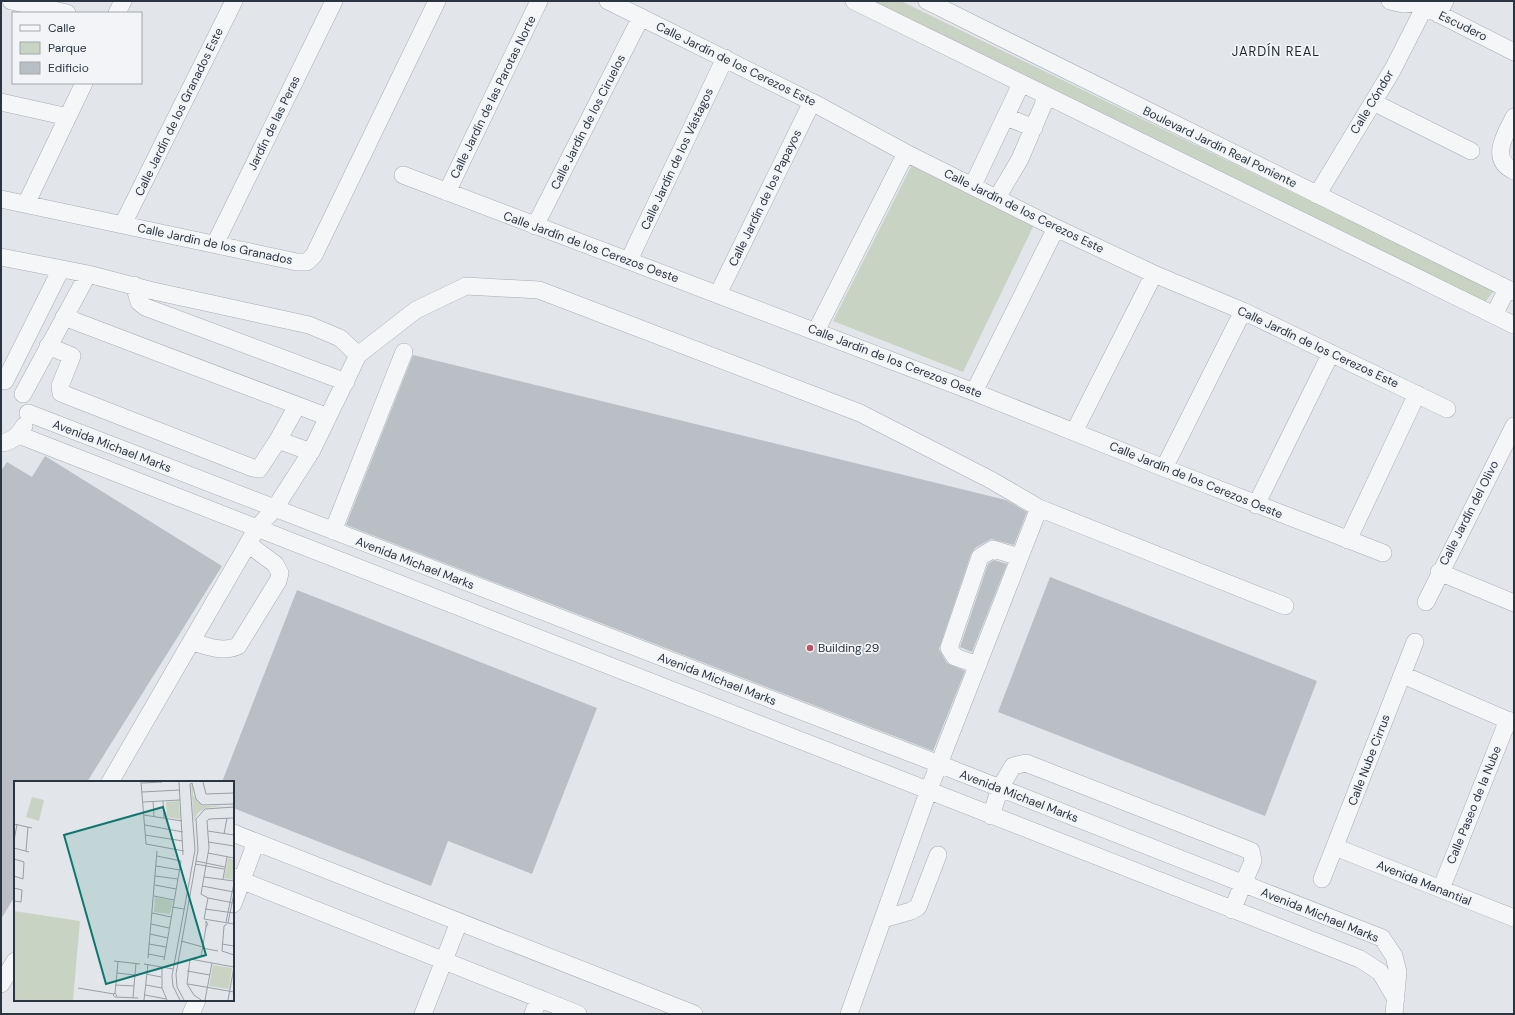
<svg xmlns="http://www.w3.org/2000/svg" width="1515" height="1015" font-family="'DM Sans',sans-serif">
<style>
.green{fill:#c9d3c4}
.building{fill:#babfc6}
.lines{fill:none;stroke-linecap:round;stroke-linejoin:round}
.minor-casing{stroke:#a7adb4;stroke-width:18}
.minor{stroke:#f5f6f8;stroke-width:17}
.poi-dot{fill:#c65069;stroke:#f2f4f7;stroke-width:1.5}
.labels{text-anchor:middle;stroke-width:3.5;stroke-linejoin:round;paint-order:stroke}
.street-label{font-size:12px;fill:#2b3441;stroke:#f2f4f7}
.poi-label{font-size:12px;fill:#2b3441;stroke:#f2f4f7;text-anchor:start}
.neighbourhood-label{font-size:13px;letter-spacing:1px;fill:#1d2532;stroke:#f2f4f7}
.inset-road{fill:none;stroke:#999fa6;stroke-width:1}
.view{fill:#0f766e;fill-opacity:0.15;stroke:#0f766e;stroke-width:2}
.inset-edge{fill:none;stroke:#2b3441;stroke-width:2}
</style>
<rect width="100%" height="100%" fill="#e2e6ea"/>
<path class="green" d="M862,1H901L1494,291L1485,302Z
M912,165L1034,225L963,372L833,321Z"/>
<path class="building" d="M413,355L1006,500L1027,512L1014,545L991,539L975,548L971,554L939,649L947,663L965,671L933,751L346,525Z
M45,456L222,566L87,782H15V896L1,919V471L7,462L32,477Z
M994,560L1007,564L972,652L960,647L988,564Z
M1050,577L1317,681L1265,816L998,712Z
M297,590L597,708L532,874L448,841L431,886L233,808V782H222Z"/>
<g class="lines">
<g class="minor-casing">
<path id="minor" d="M11,1L67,13
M608,1L812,102L906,153L1056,228L1154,274L1243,311L1447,409
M854,1L1514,325
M927,1L1514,292
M1390,1L1403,4L1414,3
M1413,1L1514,52
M117,13L123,1
M1438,14L1445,1
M1,102L68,117
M1373,102L1471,151
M1006,117L1034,128
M1514,117C1505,135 1489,159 1514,171
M403,175L974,392L1164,468L1383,553
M973,185L1021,84
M447,192L539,1
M1317,195L1393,69L1424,8
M997,198L1020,159L1047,96
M1,199L297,262H307L314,255L437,1
M26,204L84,83
M123,224L234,1
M535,226L641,17
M215,244L334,1
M1,257L88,274L149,290L309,325L340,338L358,355
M629,260L725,58
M134,285L139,302L145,307L346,382
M718,294L812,102
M1494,315L1507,289
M64,317L328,417
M816,331L906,153
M48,346L72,356L60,386L61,393L253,468L259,469L278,440L297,406
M5,381L61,269
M974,392L1056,228
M23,394L88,274
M28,413L939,764L1382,938L1394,956L1398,972L1394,1014
M1074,432L1154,274
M19,435L1360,959L1380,972L1396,999
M278,440L311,452
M1,443C12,442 19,435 24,426
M1164,468L1243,311
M1256,505L1331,353
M1039,508L1285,606
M333,531L404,352
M1348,540L1417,394
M1439,572L1514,603
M1426,602L1514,426
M192,642C208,646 222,653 238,646L278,581L280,573L275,564L248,544
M978,665L955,657L949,648L980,557L993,549L1019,557
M1403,675L1514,723
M110,782L257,528L275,508L311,452L358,355L416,310L466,286L539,290L860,413L991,480L1039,508L928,792L849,1014
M991,816L1000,788L1013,766L1026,763L1251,851L1253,861L1232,910
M233,833L694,1014
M1335,847L1514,918
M233,877L578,1014
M1322,879L1415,642
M1441,889L1508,720
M233,904L256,842
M883,919L911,911L918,907L938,855
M1,984L15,961
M191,1014L197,1000
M423,1014L459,922
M533,1014L539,998"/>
</g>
<use href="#minor" class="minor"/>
</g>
<circle class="poi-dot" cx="810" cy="648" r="4"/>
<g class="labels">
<g class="street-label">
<text transform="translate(1463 26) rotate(26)" y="4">Escudero</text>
<text transform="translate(736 64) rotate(26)" y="4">Calle Jardín de los Cerezos Este</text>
<text transform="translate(493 97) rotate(-64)" y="4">Calle Jardín de las Parotas Norte</text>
<text transform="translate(1372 102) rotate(-59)" y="4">Calle Cóndor</text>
<text transform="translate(179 112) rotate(-64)" y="4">Calle Jardín de los Granados Este</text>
<text transform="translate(588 122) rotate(-63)" y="4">Calle Jardín de los Ciruelos</text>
<text transform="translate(274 123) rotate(-64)" y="4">Jardín de las Peras</text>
<text transform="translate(1220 147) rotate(26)" y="4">Boulevard Jardín Real Poniente</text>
<text transform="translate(677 159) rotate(-65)" y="4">Calle Jardín de los Vástagos</text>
<text transform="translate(765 198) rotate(-64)" y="4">Calle Jardín de los Papayos</text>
<text transform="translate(1024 211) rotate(26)" y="4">Calle Jardín de los Cerezos Este</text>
<text transform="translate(215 244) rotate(12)" y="4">Calle Jardín de los Granados</text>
<text transform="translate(591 247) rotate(20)" y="4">Calle Jardín de los Cerezos Oeste</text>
<text transform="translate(1318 347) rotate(25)" y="4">Calle Jardín de los Cerezos Este</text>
<text transform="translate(895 361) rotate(21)" y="4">Calle Jardín de los Cerezos Oeste</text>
<text transform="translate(112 446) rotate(21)" y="4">Avenida Michael Marks</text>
<text transform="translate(1196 480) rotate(22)" y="4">Calle Jardín de los Cerezos Oeste</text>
<text transform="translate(1469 513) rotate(-63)" y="4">Calle Jardín del Olivo</text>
<text transform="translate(415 563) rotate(21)" y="4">Avenida Michael Marks</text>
<text transform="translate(717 679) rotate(21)" y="4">Avenida Michael Marks</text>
<text transform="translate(1369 760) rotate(-69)" y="4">Calle Nube Cirrus</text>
<text transform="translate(1019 796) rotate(21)" y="4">Avenida Michael Marks</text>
<text transform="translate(1474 805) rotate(-68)" y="4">Calle Paseo de la Nube</text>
<text transform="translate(1424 883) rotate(22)" y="4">Avenida Manantial</text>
<text transform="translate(1320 915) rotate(22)" y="4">Avenida Michael Marks</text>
</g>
<g class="poi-label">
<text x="818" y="652">Building 29</text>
</g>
<g class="neighbourhood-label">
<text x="1276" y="56">JARDÍN REAL</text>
</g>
</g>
<g transform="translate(14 781)">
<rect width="220" height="220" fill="#e2e6ea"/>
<path d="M179,3V14L188,25H211L191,27L183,33L180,41L177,4ZM18,16L30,19L25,40L12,36ZM165,20L166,38L153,36L152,21ZM214,77L220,79V99L210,97ZM141,116L159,120L156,133L140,131ZM0,130L66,140L59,219H0ZM199,184L218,187L215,208L195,205Z" fill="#c9d3c4"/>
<path class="inset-road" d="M127,1L132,63L170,70M165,1L169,74M189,1L192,13L220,12M128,2L148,1M178,2L182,18L188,24L220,23M128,11L166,9M139,20L140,36M149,20L150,37M129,21L166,19M130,34L168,40M220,37L195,38L193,40L195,67L187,113L194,117L190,138L220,143M0,43L18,47M131,44L169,51M194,50L220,54M210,53L213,37M131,54L169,60M0,60L3,43M194,61L220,65M0,67L15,71M12,70L14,46M194,72L220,77M143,75L167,80L150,179M0,78L10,81L9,98L0,95M182,80L211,86M181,83L210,88M142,85L166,89M141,95L164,98M190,96L220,100M209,98L213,76M141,104L162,108M188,105L220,111M0,107L8,109L7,121L0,120M140,115L160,119M194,117L220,122M158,126L170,128M191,128L220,132M138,132L157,136M192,140L194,143L192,146ZM212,141L220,102M214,142L220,112M137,143L155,147M213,143L210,145L208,170L220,174M136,153L154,157M167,160L189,166M135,163L152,166M208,163L220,165M188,167L204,170M134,173L150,176M187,176L192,146M134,177L143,70M100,180L126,183M130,183L159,188M148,186V207L153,219M173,190L196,194M103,192L121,194M132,193L147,196M174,203L220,211M101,204L120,205M132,204L148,207M64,207L100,213M101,212L104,181M131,214L152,218M103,215L101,212L99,214L101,216L124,217M119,217L122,182M130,219L134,183M166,219L159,205L158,195L181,69L176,3L178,2M170,219L163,206L162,193L184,69L182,38L191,28L220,26M187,219L180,214L173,203L176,178L220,186M191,219L198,182M214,219L220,186"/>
<path class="view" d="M149,26L192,174L92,203L50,54Z"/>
<rect width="220" height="220" class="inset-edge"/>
</g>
<rect width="1515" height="1015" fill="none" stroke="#2b3441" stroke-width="4"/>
<rect x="12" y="12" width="130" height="72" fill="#f2f4f7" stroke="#a2a7ae"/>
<rect x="20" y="25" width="20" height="6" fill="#f5f6f8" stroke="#a2a7ae"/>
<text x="48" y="32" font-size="12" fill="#2b3441">Calle</text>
<rect x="20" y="42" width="20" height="12" fill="#c9d3c4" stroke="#a2a7ae"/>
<text x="48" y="52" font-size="12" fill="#2b3441">Parque</text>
<rect x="20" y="62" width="20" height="12" fill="#babfc6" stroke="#a2a7ae"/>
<text x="48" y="72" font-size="12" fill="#2b3441">Edificio</text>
</svg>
